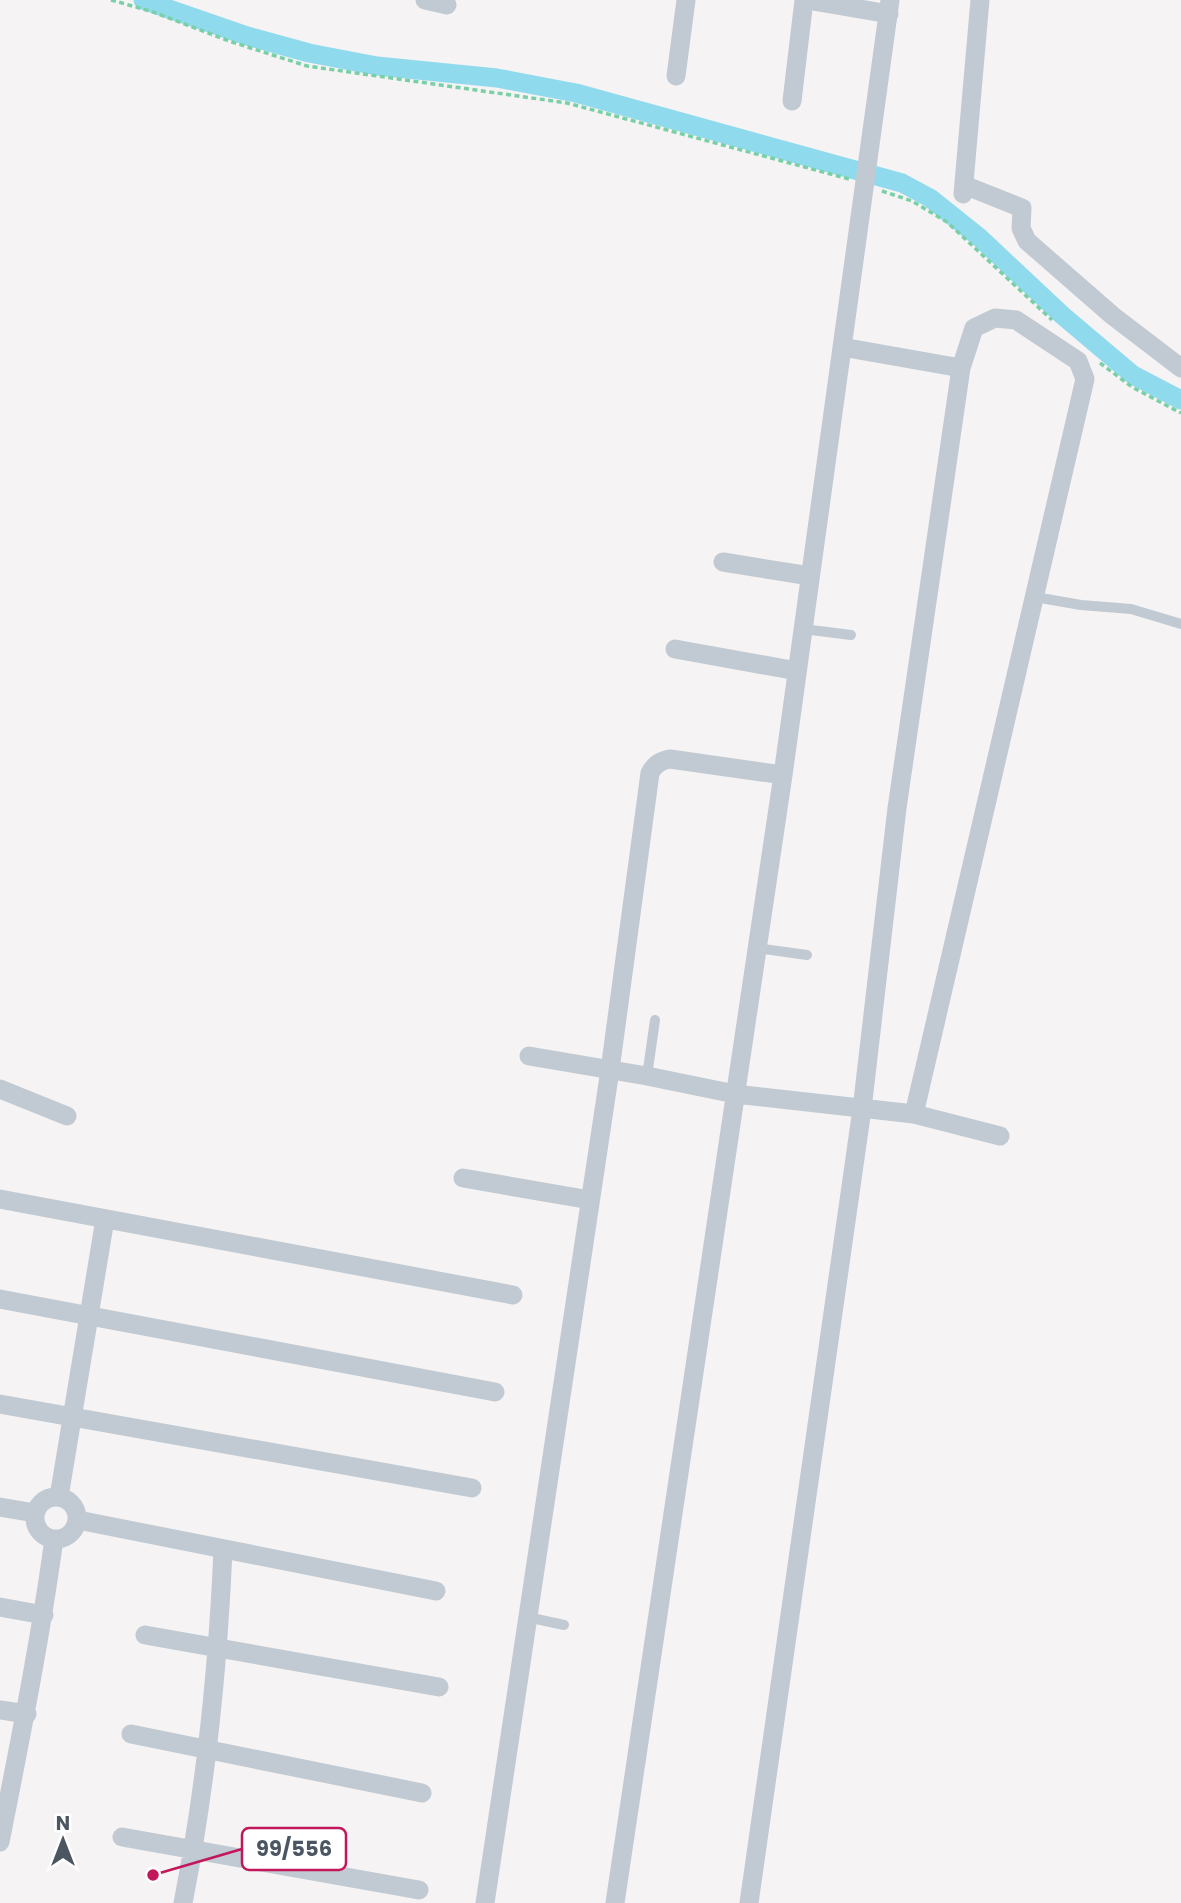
<svg xmlns="http://www.w3.org/2000/svg" width="1181" height="1903" font-family="Poppins,sans-serif">
<style>
.lines{fill:none;stroke-linecap:round;stroke-linejoin:round}
.canal{stroke:#90daee;stroke-width:19}
.path{stroke:#7ad0a6;stroke-width:3.5;stroke-dasharray:5 3.5;stroke-linecap:butt}
.lane{stroke:#c1cad2;stroke-width:10}
.street{stroke:#c1cad2;stroke-width:19}
.leader{fill:none;stroke:#c2185b;stroke-width:2.5}
.callout-dot{fill:#c2185b;stroke:#fff;stroke-width:2.5}
.callout{fill:#fff;stroke:#c2185b;stroke-width:2.5}
.callout-label{font-size:21px;text-anchor:middle;font-weight:bold;fill:#4a5661}
</style>
<rect width="100%" height="100%" fill="#f5f3f3"/>
<g class="lines">
<path class="canal" d="M143,0L247,36L309,53L377,66L497,78L576,93L902,183L930,198L980,238L1062,315L1133,375L1181,400"/>
<path class="path" d="M111,0L150,11L232,42L307,66L567,103L849,179
M882,191L912,201L947,222L1052,320
M1100,363L1132,387L1181,413"/>
<path class="lane" d="M1035,597L1081,605L1131,609L1181,624
M803,629L851,635
M757,948L807,955
M647,1076L655,1020
M527,1617L564,1625"/>
<path class="street" d="M425,0L447,5
M807,0L889,14
M676,76L686,0
M792,101L804,0
M964,185L1022,208L1021,228L1027,241L1113,316L1181,368
M963,194L980,0
M842,347L961,368
M723,562L810,576
M675,649L797,671
M529,1056L647,1076L735,1094L914,1114L1000,1136
M0,1089L67,1116
M463,1178L590,1200
M0,1199L513,1295
M0,1299L495,1392
M0,1404L472,1488
M35 1518a21 21 0 1 1 42 0a21 21 0 1 1-42 0Z
M59,1497L105,1219
M0,1507L35,1513
M78,1520L436,1591
M0,1607L44,1615
M145,1635L439,1687
M0,1710L27,1714
M131,1734L422,1793
M122,1837L419,1890
M0,1842C20,1741 40,1641 54,1539
M183,1903C206,1786 218,1668 223,1549
M485,1903L610,1070L650,773C655,764 660,761 670,759L783,775
M615,1903L783,775L890,0
M749,1903L862,1109L897,808L961,368L974,328L995,318L1016,320L1078,361L1085,379L914,1114"/>
</g>
<path class="leader" d="M153 1875L242 1849"/>
<circle class="callout-dot" cx="153" cy="1875" r="7"/>
<rect class="callout" x="242" y="1828" width="104" height="42" rx="7"/>
<g class="callout-label">
<text x="294" y="1856">99/556</text>
</g>
<g transform="translate(63 1840)" stroke="#ffffff" stroke-width="5" paint-order="stroke">
<path d="M0-5L12 26L0 18L-12 26Z" fill="#4a5661"/>
<text y="-10" font-size="19" font-weight="bold" text-anchor="middle" fill="#4a5661">N</text>
</g>
</svg>
